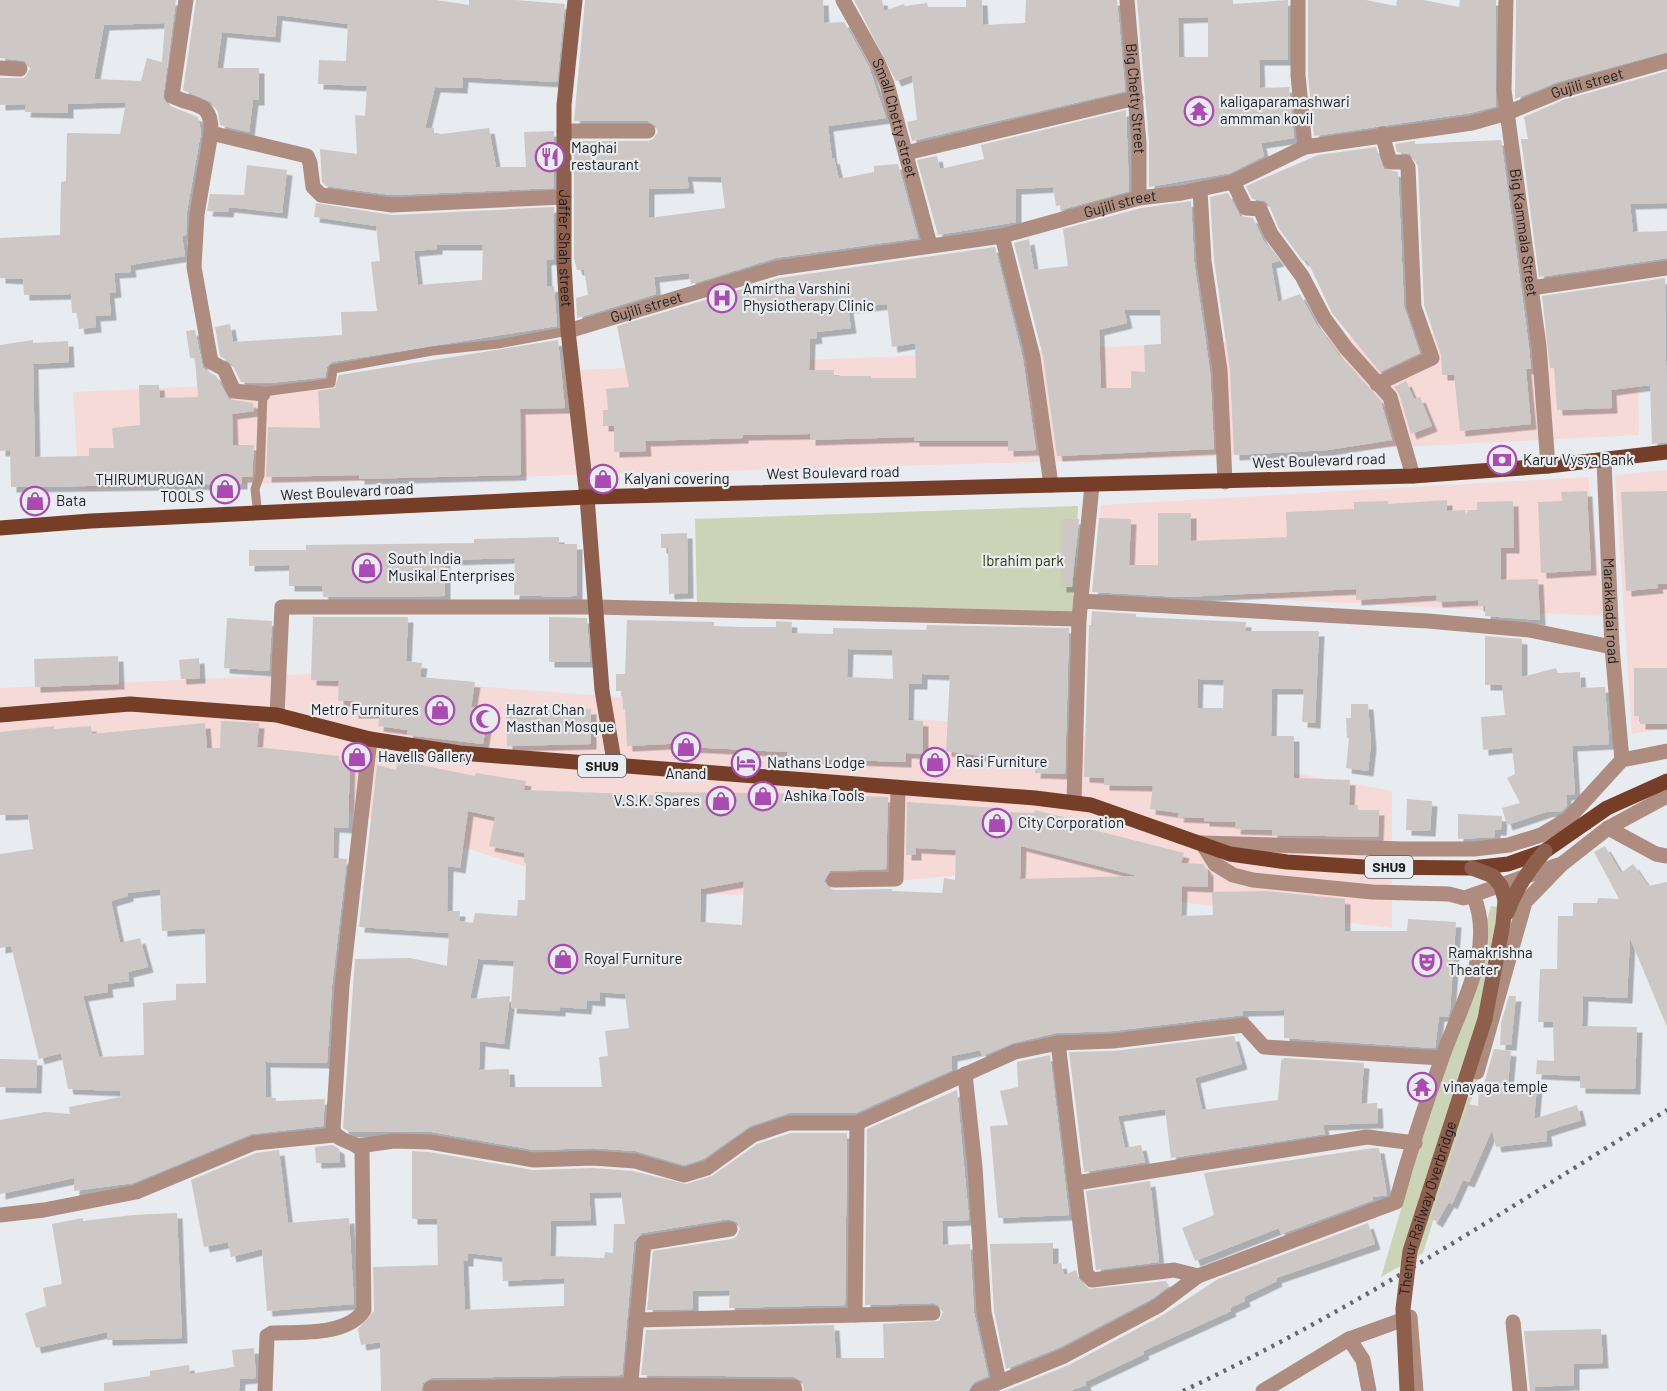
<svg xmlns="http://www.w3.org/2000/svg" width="1667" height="1391" font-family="Barlow,sans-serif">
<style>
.commercial{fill:#f5dad7}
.green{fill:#cbd4b6}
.building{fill:#cdc8c5;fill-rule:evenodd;filter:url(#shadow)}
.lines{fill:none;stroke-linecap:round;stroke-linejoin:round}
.lane{stroke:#ae8c7f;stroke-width:9}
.street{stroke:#ae8c7f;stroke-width:15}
.secondary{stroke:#8e5f4c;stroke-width:15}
.primary{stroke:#763e27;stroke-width:15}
.rail{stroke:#66676a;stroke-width:4.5;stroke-dasharray:3 6;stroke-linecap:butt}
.secondary-bridge{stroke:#8e5f4c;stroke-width:15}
.labels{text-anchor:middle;stroke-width:4.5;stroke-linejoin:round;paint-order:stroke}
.shield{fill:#e8ebef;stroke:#595b5d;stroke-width:1.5}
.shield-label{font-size:14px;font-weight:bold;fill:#1c1d1e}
.street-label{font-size:15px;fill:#1c1d1e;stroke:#e8ebef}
.poi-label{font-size:15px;fill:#1c1d1e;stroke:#e8ebef;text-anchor:start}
.park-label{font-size:15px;fill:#2e3805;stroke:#e8ebef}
</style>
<defs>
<filter id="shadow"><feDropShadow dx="5.5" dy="5.5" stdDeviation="0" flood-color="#0004"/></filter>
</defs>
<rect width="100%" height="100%" fill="#e8ebef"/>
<path class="commercial" d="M1637,324L1639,435L1178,458L79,489L73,392Z
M1667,470V728L1632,734L1615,475Z
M1588,477L1604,616L1095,590L1101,505Z
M312,674L1049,729L1392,791V928L963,875L732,895L592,887L301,797L0,805V688Z"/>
<path class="green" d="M1078,506L1074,615L697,604L695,519Z
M1491,906L1530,913L1423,1253L1381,1277Z"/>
<path class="building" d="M0,0H176L163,98L168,105L198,117L201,132L187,211L186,235L182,236L185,256L130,265L131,272L114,273L116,292L109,293L111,315L95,316L96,327L79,329L77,313H72L71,294L24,295L23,279L0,278V238L60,235L61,182L66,181L67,133L120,134L126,102L68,104V113L25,112L26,104L0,105V78H24L30,69L25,61L0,58ZM165,23L162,62L147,58L141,81L94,79L104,25Z
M196,0H436L469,5V0H516L565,4L557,82L463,77L462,88L435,87L425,128H434V135L489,128L496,167H526L524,132L554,131V188L392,195L326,186L322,182L320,149L357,154L355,115L365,116L367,86L318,84L319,60L346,61L348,24L277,15L275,37L222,32L217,68H259V100H253L249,132L220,125L218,112L211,102L183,90Z
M585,0H823L824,23L844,22L869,67L886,118L828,126L832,159L834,158L839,179L874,172V166L898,164L918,238L775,258L691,284L689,273L654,277L656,294L577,318L576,298L588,295L584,270H577L574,258V141H648L653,139L658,132L656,126L648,121H574ZM687,176L721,177L725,208L649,218V189L689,188Z
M854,0H882L884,11L904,4L905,6L927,3L928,7H966V0H982L983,25L1025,23L1026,0H1117L1125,91L912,141L907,122L917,120L912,75L896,81Z
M1137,0H1233V4L1288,0V60H1259L1260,88L1289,87L1294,138L1261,143L1264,156L1230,173L1149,187V142ZM1208,17V57H1179L1178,18Z
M1308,0H1366L1396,6L1397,0H1423L1459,7L1460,0H1496V106L1470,113L1314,136L1308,75Z
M1516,0H1667V52L1557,82L1515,99Z
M1667,71V203L1630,204L1633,232L1667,231V258L1539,277L1521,139H1528L1524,117L1563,100Z
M1126,110L1129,191L1060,210V205L1056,206L1053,187L1016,189V222L938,235L917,160L937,156L940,169L984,159L981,145Z
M1501,140L1529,347L1531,369H1526L1531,424L1460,431L1454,375H1442L1441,355L1424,305L1418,166L1410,154L1397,152L1395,144L1415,141V144Z
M1376,147L1384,169L1398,172L1404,307L1420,353L1380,372L1332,313L1307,260L1303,261L1279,229L1269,205L1265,201L1252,199L1246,186L1318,155Z
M247,165L287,170L282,213L229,207L228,212L207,211L210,194L244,195Z
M1228,193L1240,216L1253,218L1263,240L1279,261L1271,263L1278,302L1300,294L1316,324L1338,354L1381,402L1392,440L1328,450L1234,455L1230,370L1214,260L1210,197Z
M1191,201L1194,262L1210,371L1214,449L1057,456L1043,356L1014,243L1029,239L1034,270L1068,266L1063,229L1141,208ZM1124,310H1160L1161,344L1144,345L1145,372L1131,371V388H1101L1099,330L1127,323Z
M316,203L392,215L554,207V259L546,260L547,287L554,286L557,326L332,362L327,367L325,377L270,383L241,382L232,364L220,356L215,327L230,324L233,342L342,335L341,312L377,311L371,262L380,261L376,226L314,217ZM437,245H483L482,280L418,285L414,251L437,249Z
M995,247L1023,359L1036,450L1008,451V441H914V437L810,440V434L743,435V438L645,441L646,451L614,452V426H603V410H608L606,389L629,387L617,326L779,278ZM887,304L892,347L915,343L916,378H871V376H834V370H809L810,339L817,338L816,332L851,328L848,308Z
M1665,278L1667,442L1652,444L1650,385L1611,390L1612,408L1557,410L1554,368H1550L1542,296Z
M195,330L203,368L216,376L229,399L253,403L254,411L232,414L233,445H254L252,477H242V484L11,487L10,450L0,451V345L33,340V343L68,341L69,362L33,364L35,457L89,456V448H114L112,428L140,425L139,385H159L160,398L198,397L195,358H190L186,331Z
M558,340L565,408L520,409L521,475L359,479V475L266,477L268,427L320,428L318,391L335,388L339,375Z
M1406,381L1414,399L1420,397L1432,426L1411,434L1399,394L1394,387Z
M1587,491L1591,570L1541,573L1538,502L1562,501L1561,492Z
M1667,491V584H1657L1658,588L1626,591L1621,492Z
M1447,500V511L1465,510L1466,515L1468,510H1477V502L1513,501L1514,548H1501V580L1538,579L1540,620L1485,616V606H1478V600L1437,602L1436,595L1356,600V589L1181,597L1092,592L1099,518L1131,519L1129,565H1158V513H1191V541L1287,537L1286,512L1354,509V502L1388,501V504Z
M1061,519H1079L1072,587H1061Z
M687,533L688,593L669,594L668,548H661V534Z
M559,537V544H577V595L568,597L514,595L515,558L445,560V596L323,597L322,586H289V565L249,566V550H306V545L474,543V539Z
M1092,611L1136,614V617L1246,622L1245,631H1319L1315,723L1302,722L1304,689H1272L1271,736H1294V778L1350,780L1349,805H1358V810H1379L1378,837L1272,835V830L1235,829L1236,822L1204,821V818L1178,817L1179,813L1150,809L1153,786L1104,785V778L1084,777L1089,625H1091ZM1198,679L1224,680L1223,708H1197Z
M313,617H408L406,661L422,663L420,677L475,682L471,707L489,710L483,744L407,735L408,730L378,726L380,713H353V701H338L339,681L311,680Z
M549,617L587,618L590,662H549Z
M227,618L272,621L269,671L224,668Z
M627,620L714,622V626L742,627H776V621L792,622L791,633L833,634V628L926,630L927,625L1069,628L1065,774L1035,773L1036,764L946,751L950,675L922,674V684H909L908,720L923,721V754L906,753V762L787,758V752L687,747V743L627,746L625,709H623L622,691H616V674H625ZM848,649L892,650L893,679L847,677Z
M1485,636L1522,639V677L1556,668L1558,673L1580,672L1581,688L1605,687L1609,744L1572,746L1575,794L1566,795L1567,806L1562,811L1546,812L1507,825L1502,808L1520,803L1507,778L1515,774L1512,747L1483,750L1481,717L1505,715L1502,685H1485Z
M118,656L119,684L35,687L34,659Z
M199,658L200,678L181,679L179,660Z
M1634,668H1667V724H1640V716H1634Z
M1351,704H1368L1371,744L1368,771L1346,768L1349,738H1347L1346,718H1351Z
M591,709V744L507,746L506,711Z
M221,721L259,723L257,747L339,756V761H350L348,828L334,827L333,858L347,859L332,985L327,1063L265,1062L266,1097L276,1098V1101L325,1099L323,1126L251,1134L133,1183L74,1191V1178L0,1194V1120L45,1112L70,1114L69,1107L121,1097L120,1091L68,1089L61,1053L39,1059L11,946L0,948V854L33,849L28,814L0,815V732L54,726V729L91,726L92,734L205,723L207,748H220ZM160,889L162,931L205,928L206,983L176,984V1000L143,1003L144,1055L99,1057L83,996L108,992L107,984L129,981L128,972L148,967L140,938L120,943L111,901L128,896V893Z
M397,760L475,776L476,773L526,781L524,790L655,795V792L767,793L888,797L886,869L830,871L824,881L829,888L834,890L892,889V891L942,893L944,878L955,880L956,850L916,848V855H906L907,802L996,808V812L1034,813L1035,810L1071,819L1070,824L1184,853L1181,863L1203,864L1208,871V887L1182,886L1181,916L1213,915L1212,892L1266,891L1345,899V931H1407L1408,919L1456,922L1450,1011L1448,1017L1439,1016L1435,1048L1284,1038V1010L1243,1011V1015L1112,1031L1056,1033L1013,1043L982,1056L980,1050L952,1056V1070L855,1113H789L750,1126L703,1159L684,1165L636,1151L593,1148L535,1150L432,1132H350L343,1128L355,959L410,958L447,966L449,933L359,927L377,765L396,770ZM468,811L495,817L489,846L524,853V863H526L525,900H518L517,916L475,913L473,923L459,921L460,911H447L448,866L460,868ZM1021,846L1134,875V876L1020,879ZM744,881L742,925L700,922L701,889ZM478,959L514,961L511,1008L560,1011V1007L586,1009L587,1000L600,1001V992L625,994L629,1028L605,1031L608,1056L599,1057L602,1087H510L509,1069L479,1070L480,1041L504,1044L510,996L470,999Z
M1407,799L1432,801L1430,831L1406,830Z
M1458,814L1502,816L1501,830H1495V837L1458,839Z
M1605,846L1621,873L1633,864L1648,886L1667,882V1027L1630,938L1627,998L1583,996L1582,1026L1637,1027L1635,1089L1580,1088V1076L1536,1074L1537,1060L1554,1061L1553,1022H1538L1540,969H1557L1558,916H1573V903H1597L1598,898L1619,899L1594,852Z
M1509,996H1516L1511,1045H1500L1501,1023Z
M1234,1036L1242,1064L1195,1078L1202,1110L1278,1100L1281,1061L1284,1058L1364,1063L1361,1104L1377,1103L1378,1123L1323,1125L1325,1134L1171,1158L1165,1109L1118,1116L1125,1148L1141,1145L1145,1162L1084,1172L1069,1052L1114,1051Z
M1494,1049L1511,1051L1508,1083L1537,1086L1534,1119L1577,1105L1581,1120L1546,1131L1547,1141L1496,1147L1492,1130L1469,1182L1463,1180L1452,1204L1449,1202L1437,1222L1431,1218L1468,1104L1478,1106L1479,1084H1484Z
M1050,1055L1069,1215L998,1218L990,1126L1008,1125L1000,1091L1018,1087L1017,1062Z
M0,1059L37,1060L36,1088L0,1087Z
M957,1090L969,1220L942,1221L943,1245L970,1244L974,1313L988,1376L974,1382L968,1391H804L802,1381L794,1377L641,1375L646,1330L834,1325L836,1358H884L883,1324L939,1321L943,1312L938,1305L933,1303L865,1305L867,1129Z
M791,1133H847L845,1305L729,1308L730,1290L693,1291V1309L647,1310L653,1251L732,1239L737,1236L740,1228L737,1222L728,1219L642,1233L634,1242L622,1375L431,1378L423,1383L421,1391H381L380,1342L361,1345L358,1329L374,1311L373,1267L438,1265L437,1219H412V1151L429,1152L533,1170L593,1168L633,1171L686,1184L712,1176L757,1144ZM621,1192L625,1224H614L613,1253L605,1252L604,1258L550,1256L551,1221L591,1220L589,1193ZM468,1253L502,1257L503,1281L564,1278V1306L465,1310L463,1261H468Z
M333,1145L339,1149L340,1162L316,1163L315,1147Z
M1374,1148H1379L1387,1195L1373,1197V1200L1281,1234L1279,1228L1195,1261L1182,1228L1214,1215L1204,1173Z
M279,1150L288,1223L349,1218L354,1304L267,1311L262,1249L231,1257L228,1242L204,1247L191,1180L256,1153Z
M1150,1181L1159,1262L1096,1270L1086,1191Z
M177,1213L182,1338L107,1340V1332L36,1348L25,1313L46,1306L43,1288L62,1284L52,1224L83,1218V1221L133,1215Z
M1368,1223L1375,1244L1276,1278L1277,1281L1244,1297L1245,1301L1230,1308L1231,1311L1143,1351L1144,1354L1085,1382L1086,1385L1070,1391H1004L1069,1365L1163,1315L1218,1279Z
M1053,1243V1265L1061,1263L1064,1275L1076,1270L1079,1279L1089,1289L1166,1281L1169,1286L1153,1298L1060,1347L1006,1369L994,1311L990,1244Z
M1601,1329L1603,1363L1574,1364V1385L1535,1387V1391H1530L1524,1331Z
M254,1348L256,1378L240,1379L239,1391H104V1383L150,1376V1371L189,1365L190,1374L234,1367L232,1350Z"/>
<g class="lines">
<path class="lane" d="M258,515L255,489L260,475L263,392L331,383L333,369L432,351L498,344L568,331"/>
<g class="street">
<path d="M186,0L172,96C196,108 212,100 211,133L307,156L310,163L313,187L321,195L392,205L564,197"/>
<path id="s1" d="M843,0L878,63L887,84L930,245"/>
<path id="s2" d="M1127,0L1139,143V198"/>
<path d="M1298,0V75L1305,147"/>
<path id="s3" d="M1506,0L1504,90L1539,346L1548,466"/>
<path d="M0,68L20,69"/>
<path d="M564,131H648"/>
<path d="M211,133L197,214L194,267L211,362L224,369L234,391L263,394"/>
<path d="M906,153L1136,98"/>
<path d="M1233,182L1246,208L1260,209L1271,234L1302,276L1324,318L1346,348L1390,397L1413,476"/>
<path d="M1200,190L1204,261L1220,370L1225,482"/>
<path d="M1002,236L1033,357L1051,485"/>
<path d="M1531,288L1667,268"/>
<path id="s4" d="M568,331L777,268L1002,236L1139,198L1182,193L1233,182L1305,147L1472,123L1507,113L1560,91L1667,61"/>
<path d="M1377,384L1432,358L1414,307L1408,167L1405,162H1390L1382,134"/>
<path id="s5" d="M1604,461L1612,647L1622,760"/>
<path d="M1081,601L1428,621L1529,630L1612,647"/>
<path d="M277,715L282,607H596L1079,619"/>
<path d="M1074,803L1079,619L1092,485"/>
<path d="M1608,828L1656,854L1667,856"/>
<path d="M1202,843L1402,849H1474L1509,845L1541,835L1568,819L1622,760L1667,751"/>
<path d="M834,880L896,879L898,788"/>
<path d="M1473,895L1558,865"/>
<path d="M1058,1043L1086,1273L1092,1280L1174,1270L1198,1276"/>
<path d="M1477,1072L1525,902L1562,864L1608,828L1667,796"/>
<path d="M965,1074L975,1167L984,1312L999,1381"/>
<path d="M358,1146L394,1141L430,1142L534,1160L593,1158L635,1161L684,1175L707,1168L753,1135L789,1123H857L1015,1052L1058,1043L1113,1041L1244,1025L1264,1047L1441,1058"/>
<path d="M1076,1183L1367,1137L1415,1143"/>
<path d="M0,1215L44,1210L136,1192L254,1143L334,1135"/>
<path d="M855,1315L933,1313"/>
<path d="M636,1320L855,1315L857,1123"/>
<path d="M1513,1322L1520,1391"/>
<path d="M1349,1339L1363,1360L1369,1391"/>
<path d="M265,1391L267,1336L272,1333C298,1332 348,1336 364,1310L362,1151C355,1140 338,1143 333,1130L342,986L370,739"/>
<path d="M431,1391V1388L630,1385L794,1387L795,1391"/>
<path d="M630,1391L644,1243L730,1229"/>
<path d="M978,1391L1064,1356L1158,1306L1198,1276L1396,1202C1409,1154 1425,1105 1442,1058C1459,1008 1497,948 1473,895L1464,898L1449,894L1372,892L1253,880L1233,875L1215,864L1202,843"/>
<path d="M1263,1391L1349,1339L1410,1317L1416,1391"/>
</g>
<path class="secondary" id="s6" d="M575,0L564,105V263L568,331L587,497L602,690L615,767"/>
<path class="primary" d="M0,528L91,521L587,497L1413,476L1548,466L1667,452
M0,715L130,704L277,715L370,739L460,753L1035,798L1091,805L1230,854L1287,862L1364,867L1472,868L1508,864L1545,851L1607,808L1667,781"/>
<path class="rail" d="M1183,1391C1352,1311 1508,1209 1667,1110"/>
<g class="secondary-bridge">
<path d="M1507,913C1516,888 1528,870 1545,851"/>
<path id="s7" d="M1407,1391L1403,1309L1410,1251L1485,1019L1503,924L1505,900L1501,886L1493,876L1472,868"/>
</g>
</g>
<defs>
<g id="temple-ring" transform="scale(1.5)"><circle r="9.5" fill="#e8ebef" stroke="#aa4ab2" stroke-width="1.5"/><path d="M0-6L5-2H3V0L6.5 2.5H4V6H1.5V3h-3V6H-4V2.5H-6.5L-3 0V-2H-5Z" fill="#aa4ab2"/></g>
<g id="restaurant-ring" transform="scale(1.5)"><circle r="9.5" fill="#e8ebef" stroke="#aa4ab2" stroke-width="1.5"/><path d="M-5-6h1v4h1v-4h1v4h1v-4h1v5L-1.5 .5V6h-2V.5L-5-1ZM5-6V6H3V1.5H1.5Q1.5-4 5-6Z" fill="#aa4ab2"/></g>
<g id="hospital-ring" transform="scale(1.5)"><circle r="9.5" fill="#e8ebef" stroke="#aa4ab2" stroke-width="1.5"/><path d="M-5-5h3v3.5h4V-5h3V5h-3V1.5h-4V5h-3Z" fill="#aa4ab2"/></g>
<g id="bank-ring" transform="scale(1.5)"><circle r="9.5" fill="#e8ebef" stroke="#aa4ab2" stroke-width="1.5"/><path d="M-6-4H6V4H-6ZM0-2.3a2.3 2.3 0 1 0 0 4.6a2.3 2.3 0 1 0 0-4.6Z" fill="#aa4ab2"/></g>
<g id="shop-ring" transform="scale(1.5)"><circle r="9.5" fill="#e8ebef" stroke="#aa4ab2" stroke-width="1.5"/><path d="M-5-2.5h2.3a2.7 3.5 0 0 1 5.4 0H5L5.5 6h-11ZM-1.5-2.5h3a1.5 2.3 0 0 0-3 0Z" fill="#aa4ab2"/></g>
<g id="mosque-ring" transform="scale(1.5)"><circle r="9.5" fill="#e8ebef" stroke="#aa4ab2" stroke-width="1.5"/><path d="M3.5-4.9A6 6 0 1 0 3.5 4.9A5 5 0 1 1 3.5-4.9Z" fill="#aa4ab2"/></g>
<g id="hotel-ring" transform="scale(1.5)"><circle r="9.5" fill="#e8ebef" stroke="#aa4ab2" stroke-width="1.5"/><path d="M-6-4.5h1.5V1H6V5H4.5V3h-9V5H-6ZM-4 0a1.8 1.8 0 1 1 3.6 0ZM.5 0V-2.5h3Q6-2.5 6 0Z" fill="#aa4ab2"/></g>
<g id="theatre-ring" transform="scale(1.5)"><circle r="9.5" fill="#e8ebef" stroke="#aa4ab2" stroke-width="1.5"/><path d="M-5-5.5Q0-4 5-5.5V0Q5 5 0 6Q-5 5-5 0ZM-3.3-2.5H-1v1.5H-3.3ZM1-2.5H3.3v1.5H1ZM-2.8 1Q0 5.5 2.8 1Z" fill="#aa4ab2"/></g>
</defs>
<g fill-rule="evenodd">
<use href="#temple-ring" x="1199" y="111"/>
<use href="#restaurant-ring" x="550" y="157"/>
<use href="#hospital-ring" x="722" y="298"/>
<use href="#bank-ring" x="1502" y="460"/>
<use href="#shop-ring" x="603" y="479"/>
<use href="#shop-ring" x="225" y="489"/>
<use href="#shop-ring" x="35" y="501"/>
<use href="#shop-ring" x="367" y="568"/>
<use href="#shop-ring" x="440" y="710"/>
<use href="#mosque-ring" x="485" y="719"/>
<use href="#shop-ring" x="686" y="747"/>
<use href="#shop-ring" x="357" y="757"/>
<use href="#shop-ring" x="935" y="762"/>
<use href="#hotel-ring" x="746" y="763"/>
<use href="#shop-ring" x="763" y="796"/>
<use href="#shop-ring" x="721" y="801"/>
<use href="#shop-ring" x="997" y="823"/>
<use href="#shop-ring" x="563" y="959"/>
<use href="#theatre-ring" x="1427" y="962"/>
<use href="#temple-ring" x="1422" y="1087"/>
</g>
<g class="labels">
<g class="shield">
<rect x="578" y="755" width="48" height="22" rx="4.5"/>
<rect x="1365" y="856" width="48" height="22" rx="4.5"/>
</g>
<g class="shield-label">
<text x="602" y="771">SHU9</text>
<text x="1389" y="872">SHU9</text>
</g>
<g class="street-label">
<text dy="5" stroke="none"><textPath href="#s4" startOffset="1054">Gujili street</textPath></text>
<text dy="5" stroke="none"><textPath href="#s2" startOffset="99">Big Chetty Street</textPath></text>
<text dy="5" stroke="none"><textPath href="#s1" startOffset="130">Small Chetty street</textPath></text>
<text dy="5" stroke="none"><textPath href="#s4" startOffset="568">Gujili street</textPath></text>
<text dy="5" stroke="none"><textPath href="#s3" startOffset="234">Big Kammala Street</textPath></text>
<text dy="5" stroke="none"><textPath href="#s6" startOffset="249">Jaffer Shah street</textPath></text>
<text dy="5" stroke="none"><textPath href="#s4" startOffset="82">Gujili street</textPath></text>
<text transform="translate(1319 461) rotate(-2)" y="5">West Boulevard road</text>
<text transform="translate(833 473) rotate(-1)" y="5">West Boulevard road</text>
<text transform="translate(347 492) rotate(-3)" y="5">West Boulevard road</text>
<text dy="5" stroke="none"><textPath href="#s5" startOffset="150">Marakkadai road</textPath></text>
<text dy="5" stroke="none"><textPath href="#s7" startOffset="186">Thennur Railway Overbridge</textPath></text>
</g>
<g class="poi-label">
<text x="1220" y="107">kaligaparamashwari<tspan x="1220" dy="17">ammman kovil</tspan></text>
<text x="571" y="153">Maghai<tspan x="571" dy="17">restaurant</tspan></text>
<text x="743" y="294">Amirtha Varshini<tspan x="743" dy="17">Physiotherapy Clinic</tspan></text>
<text x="1523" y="465">Karur Vysya Bank</text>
<text x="624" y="484">Kalyani covering</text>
<text x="204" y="485" text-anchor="end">THIRUMURUGAN<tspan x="204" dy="17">TOOLS</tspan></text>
<text x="56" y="506">Bata</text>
<text x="388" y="564">South India<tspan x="388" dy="17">Musikal Enterprises</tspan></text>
<text x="419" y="715" text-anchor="end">Metro Furnitures</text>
<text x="506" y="715">Hazrat Chan<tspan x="506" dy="17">Masthan Mosque</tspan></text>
<text x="378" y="762">Havells Gallery</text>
<text x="956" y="767">Rasi Furniture</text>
<text x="767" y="768">Nathans Lodge</text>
<text x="686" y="779" text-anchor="middle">Anand</text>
<text x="784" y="801">Ashika Tools</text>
<text x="700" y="806" text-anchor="end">V.S.K. Spares</text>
<text x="1018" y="828">City Corporation</text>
<text x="1448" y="958">Ramakrishna<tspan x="1448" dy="17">Theater</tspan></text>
<text x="584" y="964">Royal Furniture</text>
<text x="1443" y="1092">vinayaga temple</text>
</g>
<g class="park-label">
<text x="1023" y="566">Ibrahim park</text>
</g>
</g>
</svg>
